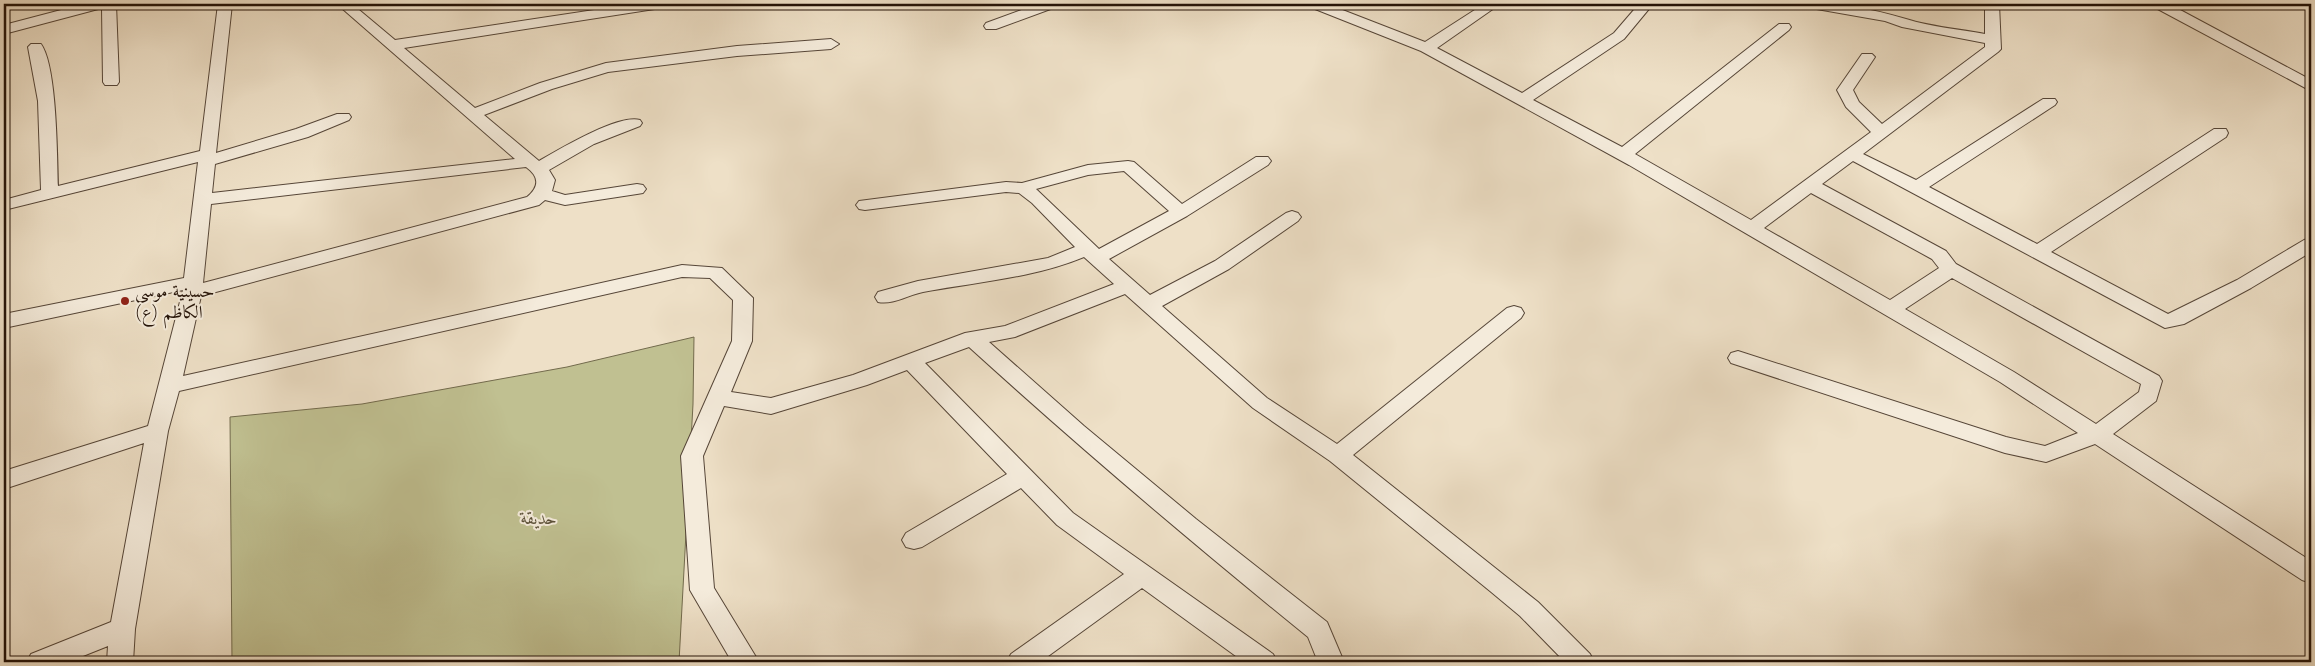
<svg xmlns="http://www.w3.org/2000/svg" width="2315" height="666" font-family="'Old Standard TT',Amiri,serif">
<style>
.green{fill:#c0c091;stroke:#726a4c}
.lines{fill:none;stroke-linecap:round;stroke-linejoin:round}
.minor-casing{stroke:#564638;stroke-width:2}
.minor{fill:#f4ebdb;fill-rule:evenodd}
.poi-dot{fill:#8f2418;stroke:#f4ebdb;stroke-width:2}
.labels{text-anchor:middle;stroke-width:4;stroke-linejoin:round;paint-order:stroke}
.poi-label{font-size:18px;fill:#241308;stroke:#f4ebdb;text-anchor:start}
.park-label{font-size:18px;font-style:italic;fill:#5b5038;stroke:#f4ebdb}
</style>
<rect width="100%" height="100%" fill="#eee0c7"/>
<filter id="stains"><feTurbulence type="fractalNoise" baseFrequency=".004" numOctaves="4"/><feColorMatrix values="0 0 0 0 .2 0 0 0 0 .09 0 0 0 0 .02 0 0 0 .5 -.17"/></filter>
<radialGradient id="worn" r=".72"><stop offset=".6" stop-color="#630" stop-opacity="0"/><stop offset="1" stop-color="#630" stop-opacity=".3"/></radialGradient>
<path class="green" d="M694,337L693,404L679,662H232L230,417L362,404L567,367Z"/>
<g class="lines">
<g class="minor-casing">
<path id="minor" d="M84,4H116L119,82L117,85H105L103,82L102,8L4,34V25Z
M218,4H232L216,153L296,129L337,114H349L351,117L349,120L308,137L215,164L212,193L515,159L337,4H352L395,40L634,4H668L661,8L404,48L475,108L540,83L606,63L737,46L831,39L839,44L831,49L737,56L608,72L552,89L484,115L539,161C560,149 618,114 640,120L642,123L640,126L594,144L549,170L555,180L552,191L565,195L637,184L643,185L646,189L643,193L637,194L565,205L545,200L539,205L201,296L183,376L682,265L722,268L753,298L752,341L731,392L771,398L853,375L965,333L1005,326L1114,284L1084,257C1033,278 977,282 923,292C908,295 893,305 878,302L875,297L878,292L918,281L1048,258L1075,247L1032,203L1019,193L1006,192L865,210L859,209L856,205L859,201L1006,182L1022,183L1088,165L1128,161L1134,162L1182,204L1256,157H1268L1271,161L1268,165L1187,216L1109,259L1150,295L1215,261L1286,213L1292,211L1298,213L1301,217L1298,221L1229,269L1162,306L1267,398L1337,444L1507,308L1514,306L1521,308L1524,313L1521,318L1353,455L1538,602L1590,654L1594,662H1565L1520,616L1490,591L1330,461L1253,408L1125,294L1015,337L989,342L1084,426L1196,519L1327,622L1344,662H1318L1308,637C1192,543 1079,447 969,347L925,363L1073,513L1273,654L1277,662H1244L1142,588L1040,662H1007L1011,654L1124,574L1057,525L1021,488L922,547L914,549L906,547L902,540L906,533L1007,474L907,370L867,385L771,414L724,406L703,456L714,588L759,662H732L690,590L681,456L732,341L733,300L710,278L682,277L179,391L168,431L135,629L133,662H107L108,646L68,662H27L31,654L111,622L144,443L4,489V471L148,426L183,290L4,328V314L184,278L198,162L4,210V200L41,190L38,101L28,47L31,44H41C57,66 57,156 58,186L200,151ZM526,167C540,177 539,187 527,197L203,283L211,204ZM1124,171L1169,211L1099,249L1036,189L1088,175Z
M926,4H941L932,9L927,8Z
M1038,4H1058L1056,7L996,29H986L984,26L986,23Z
M1308,4H1327L1425,42L1484,4H1500L1437,48L1522,93L1614,33L1639,4H1653L1624,39L1533,100L1622,147L1779,24H1789L1791,27L1789,30L1635,154L1751,220L1871,132L1846,107L1837,90L1862,54H1872L1875,57L1853,90L1859,102L1882,124L1985,47V43L1902,27L1885,21L1811,8L1806,7L1804,4C1842,4 1870,8 1906,19C1931,27 1959,29 1985,34V4H1999L2001,49L1998,52L1863,154L1916,180L2043,99H2055L2057,102L2055,105L1929,187L2037,244L2214,129H2226L2228,133L2226,137L2051,252L2168,314L2237,280L2304,240L2311,238V252L2251,288L2184,324L2165,328L1853,161L1822,184L1946,251L1956,264L2159,376L2162,381L2156,401L2113,434L2311,561V583L2302,580L2095,444L2046,462L2005,453L1731,363L1728,358L1731,353L1738,351L2006,437L2045,446L2078,433L2000,382L1629,165L1421,51L1310,7ZM1811,193L1932,259L1939,268L1890,300L1764,228ZM1952,278L2141,384L2139,392L2096,424L2014,372L1905,309Z
M2152,4H2169L2311,80V91L2154,7Z"/>
</g>
<use href="#minor" class="minor"/>
</g>
<circle class="poi-dot" cx="125" cy="301" r="5"/>
<g class="labels">
<g class="poi-label">
<text x="135" y="297">حسينية موسى<tspan x="135" dy="21">الكاظم (ع)</tspan></text>
</g>
<g class="park-label">
<text x="539" y="524">حديقة</text>
</g>
</g>
<rect width="2315" height="666" fill="none" stroke="#eee0c7" stroke-width="20"/>
<rect x="5" y="5" width="2305" height="656" fill="none" stroke="#241308" stroke-width="2.5"/>
<rect x="10" y="10" width="2295" height="646" fill="none" stroke="#241308"/>
<rect width="100%" height="100%" filter="url(#stains)"/>
<rect width="100%" height="100%" fill="url(#worn)"/>
</svg>
